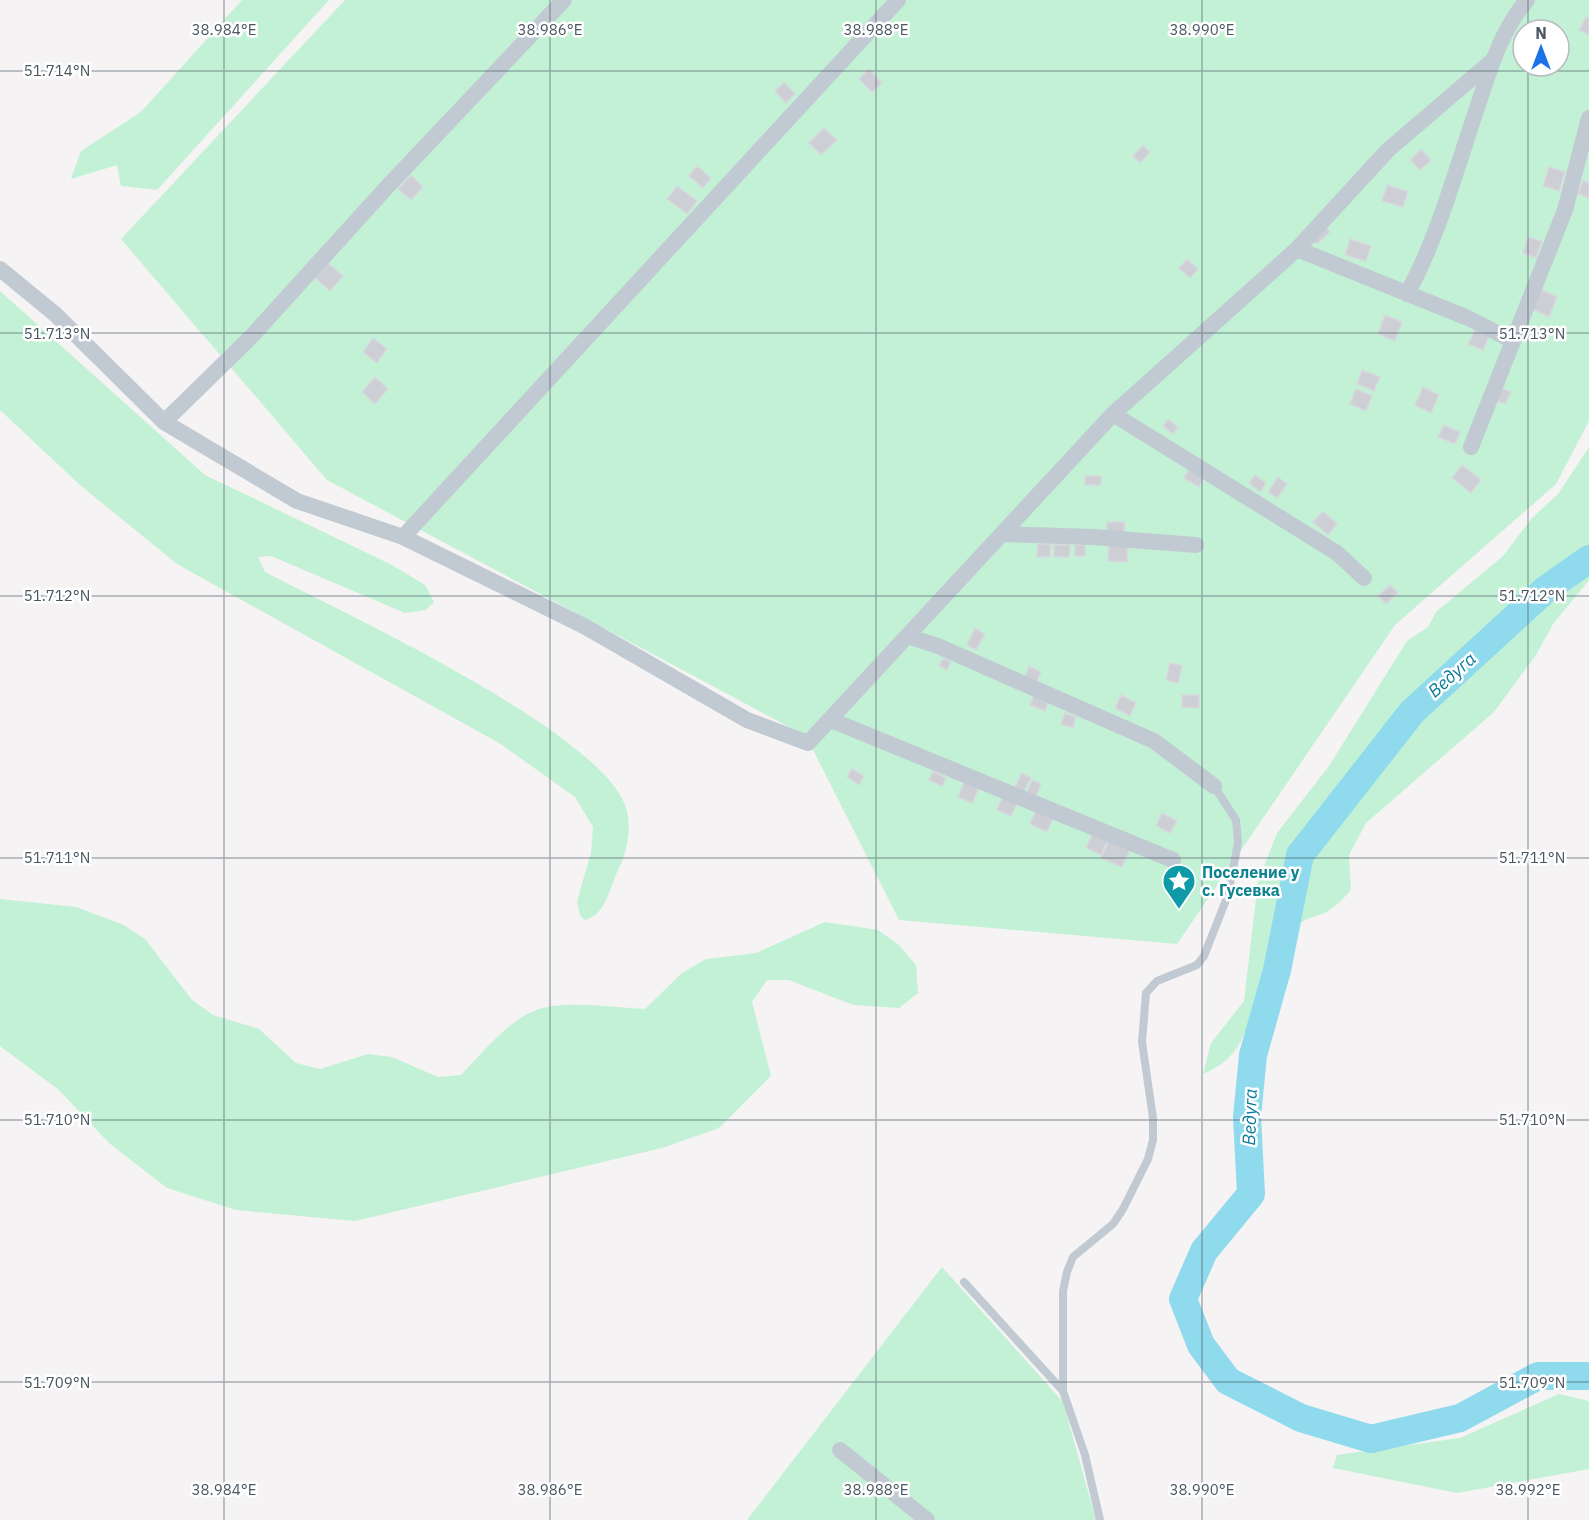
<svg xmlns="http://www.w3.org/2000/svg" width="1589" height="1520" font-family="'IBM Plex Sans',sans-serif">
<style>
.green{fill:#c3f1d5;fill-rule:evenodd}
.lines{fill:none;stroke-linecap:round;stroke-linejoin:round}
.river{stroke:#90daee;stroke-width:28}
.building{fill:#cdcfd5;stroke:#d7d9de;stroke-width:1.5}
.service{stroke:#c1cad2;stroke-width:8}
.minor{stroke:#c1cad2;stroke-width:16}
.ticks{fill:none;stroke:#4a5661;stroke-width:1.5;stroke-opacity:0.45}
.labels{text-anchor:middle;stroke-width:5;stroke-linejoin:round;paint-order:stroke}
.culture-label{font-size:16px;font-weight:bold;fill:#0d838f;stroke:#fff;text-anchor:start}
.water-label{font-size:18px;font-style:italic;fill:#0c7c9b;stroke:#fff}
.ticks-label{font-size:15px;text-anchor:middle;fill:#4a5661;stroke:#fff;stroke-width:5;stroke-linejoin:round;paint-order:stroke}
</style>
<rect width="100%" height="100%" fill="#f5f3f3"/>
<path class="green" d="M242,0H329L157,190L121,186L117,165L71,179L81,151L141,112Z
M345,0H1589V421L1556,484L1395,625L1177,944L899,920L806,736L327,480L121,239ZM1523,30H1559V66H1523Z
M0,291L205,475L392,565L425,585L434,602L426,610L405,613L271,556L258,557L265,572C339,611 603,732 626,808C632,826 627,853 618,870C610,887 606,915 585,920L580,915L577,901L591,853L593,827L575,797L499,743L177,564L80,485L0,410Z
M1589,447V580L1553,624L1536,655L1494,712L1366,823L1349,855L1351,890C1343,899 1334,909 1322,914C1312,918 1303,918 1295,929C1283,946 1271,966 1262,985C1244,1023 1249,1055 1203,1074L1211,1043L1244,1001L1258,882L1277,833L1329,766L1407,641L1428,627L1436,612L1503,556L1532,518L1558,494Z
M0,899L76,907L124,925L145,939L192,1000L213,1015L259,1029L296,1063L320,1069L368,1054L392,1057L438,1077L461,1075C480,1055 508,1021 534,1011C562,999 614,1008 645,1009L682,973L706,959L756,953L825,922L878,930L899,945L916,965L918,993L899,1008L853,1005L789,980H767L752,1002L771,1076L719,1128L662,1148L355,1221L236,1210L167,1188L109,1143L59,1090L0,1046Z
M942,1267L1063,1402L1096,1520H747Z
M1559,1394L1589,1401V1469L1457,1493L1333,1468L1337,1455L1460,1438Z"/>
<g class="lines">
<path class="river" d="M1589,559L1545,590L1412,712L1300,855L1277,970L1253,1055L1247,1117L1251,1194L1204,1251L1183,1299L1201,1345L1228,1381L1301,1418L1371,1439L1460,1418L1538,1376H1589"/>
</g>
<path class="building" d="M1586,17L1589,19V35L1579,30Z
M869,69L882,83L872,92L859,79Z
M784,82L795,94L786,103L775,91Z
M824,128L837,140L821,155L809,143Z
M1143,145L1150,152L1140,163L1133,156Z
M1421,149L1431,160L1420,170L1410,160Z
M697,166L711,178L703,188L689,176Z
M1549,167L1565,172L1559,191L1543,186Z
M411,175L423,187L411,200L398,189Z
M1583,180L1589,183V198L1578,194Z
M1387,185L1408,192L1403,207L1382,201Z
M677,186L697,201L687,214L667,199Z
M1324,226L1330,232L1317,244L1311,239Z
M1528,237L1542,241L1536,258L1523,253Z
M1350,239L1371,246L1366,261L1345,255Z
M1187,259L1198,269L1190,278L1179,268Z
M328,263L343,276L330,291L315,278Z
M1540,289L1557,297L1549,317L1532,309Z
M1385,315L1402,322L1395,341L1378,334Z
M1475,330L1489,336L1483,350L1468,344Z
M373,338L387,349L377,363L363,352Z
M1362,370L1380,377L1374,391L1357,384Z
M375,377L388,389L375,404L362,392Z
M1423,387L1439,395L1431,413L1415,405Z
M1502,388L1511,392L1505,404L1496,400Z
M1356,389L1372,396L1366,411L1350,404Z
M1168,419L1178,427L1173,434L1163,426Z
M1444,425L1460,432L1455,444L1438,437Z
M1462,465L1481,480L1471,493L1452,478Z
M1190,468L1205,476L1199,487L1184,478Z
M1255,475L1266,483L1260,492L1249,483Z
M1085,476H1101V485H1085Z
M1278,477L1287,484L1277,498L1268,492Z
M1323,511L1337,524L1328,535L1313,522Z
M1107,522H1125L1124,533L1107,532Z
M1038,544H1051L1050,557H1037Z
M1109,544L1128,545L1127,562L1108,561Z
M1054,545H1070L1069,557H1054Z
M1075,545H1085V556H1075Z
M1390,585L1398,593L1386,604L1378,596Z
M975,628L985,634L976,650L967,645Z
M943,658L951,662L947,670L939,666Z
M1170,663L1182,666L1178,683L1166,680Z
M1029,666L1041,672L1037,682L1025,677Z
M1034,694L1049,700L1045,711L1030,705Z
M1121,695L1136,703L1130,716L1115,708Z
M1182,695H1199V708L1182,707Z
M1065,713L1076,717L1073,728L1061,724Z
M852,769L864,776L859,785L847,777Z
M933,771L946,778L942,786L929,780Z
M1022,773L1031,778L1024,791L1015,787Z
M965,780L980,786L972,803L958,797Z
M1032,780L1041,784L1036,796L1027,792Z
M1003,796L1018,802L1011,816L997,810Z
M1036,810L1054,817L1047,832L1030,824Z
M1162,813L1177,821L1170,833L1156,826Z
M1093,833L1108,839L1101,855L1086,848Z
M1109,840L1130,850L1122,867L1101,858Z"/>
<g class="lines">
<path class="service" d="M964,1282L1063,1391L1085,1455L1100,1520
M1063,1391V1291L1067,1272L1073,1257L1113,1224L1123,1209L1148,1159L1153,1140V1118L1142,1042L1146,993L1157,981L1197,965L1204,956L1228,895L1238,843L1236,820L1214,786"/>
<path class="minor" d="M1297,249L1468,318L1513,341
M0,269L55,314L164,422L297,501L403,537L584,626L747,720L808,743L1113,414L1297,249L1388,150L1492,61
M1407,294C1438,237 1455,173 1476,111C1489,72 1500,32 1527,0
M1113,414L1337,553L1364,578
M164,422L251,337L387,187L564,0
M1471,447L1565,210L1589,118
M1004,534L1093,537L1196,545
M403,537L898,0
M907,636L938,646L1154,741L1214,786
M831,720L1173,860
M840,1450L927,1520"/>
</g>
<path class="ticks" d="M224,0V1520M550,0V1520M876,0V1520M1202,0V1520M1528,0V30M1528,66V1520M0,71H1589M0,333H1589M0,596H1589M0,858H1589M0,1120H1589M0,1382H1589"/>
<defs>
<g id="sight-pin" transform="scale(1.725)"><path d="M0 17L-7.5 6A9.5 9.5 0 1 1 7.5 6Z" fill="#0f9aa8" stroke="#fff"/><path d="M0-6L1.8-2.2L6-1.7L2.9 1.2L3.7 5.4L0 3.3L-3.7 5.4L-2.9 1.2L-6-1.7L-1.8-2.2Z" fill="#fff"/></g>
</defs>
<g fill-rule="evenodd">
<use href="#sight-pin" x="1179" y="881"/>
</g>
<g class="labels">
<g class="culture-label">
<text x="1202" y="878">Поселение у<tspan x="1202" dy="18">с. Гусевка</tspan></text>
</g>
<g class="water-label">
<text transform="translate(1452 675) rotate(-42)" y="6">Ведуга</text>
<text transform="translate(1250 1117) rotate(-88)" y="6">Ведуга</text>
</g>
</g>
<g class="ticks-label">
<text x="224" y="35">38.984°E</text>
<text x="550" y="35">38.986°E</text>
<text x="876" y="35">38.988°E</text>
<text x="1202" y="35">38.990°E</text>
<text x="57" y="76">51.714°N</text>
<text x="57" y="339">51.713°N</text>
<text x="1532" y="339">51.713°N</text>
<text x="57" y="601">51.712°N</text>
<text x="1532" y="601">51.712°N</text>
<text x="57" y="863">51.711°N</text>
<text x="1532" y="863">51.711°N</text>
<text x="57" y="1125">51.710°N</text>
<text x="1532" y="1125">51.710°N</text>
<text x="57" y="1388">51.709°N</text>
<text x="1532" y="1388">51.709°N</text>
<text x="224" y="1495">38.984°E</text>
<text x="550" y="1495">38.986°E</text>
<text x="876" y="1495">38.988°E</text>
<text x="1202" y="1495">38.990°E</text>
<text x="1528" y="1495">38.992°E</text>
</g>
<g transform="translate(1541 48)"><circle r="28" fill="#ffffff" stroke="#b7bbc0" stroke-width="1.5"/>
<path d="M0-4.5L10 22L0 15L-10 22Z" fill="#1a73e8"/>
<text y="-9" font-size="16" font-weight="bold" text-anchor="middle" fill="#4a5661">N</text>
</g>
</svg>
